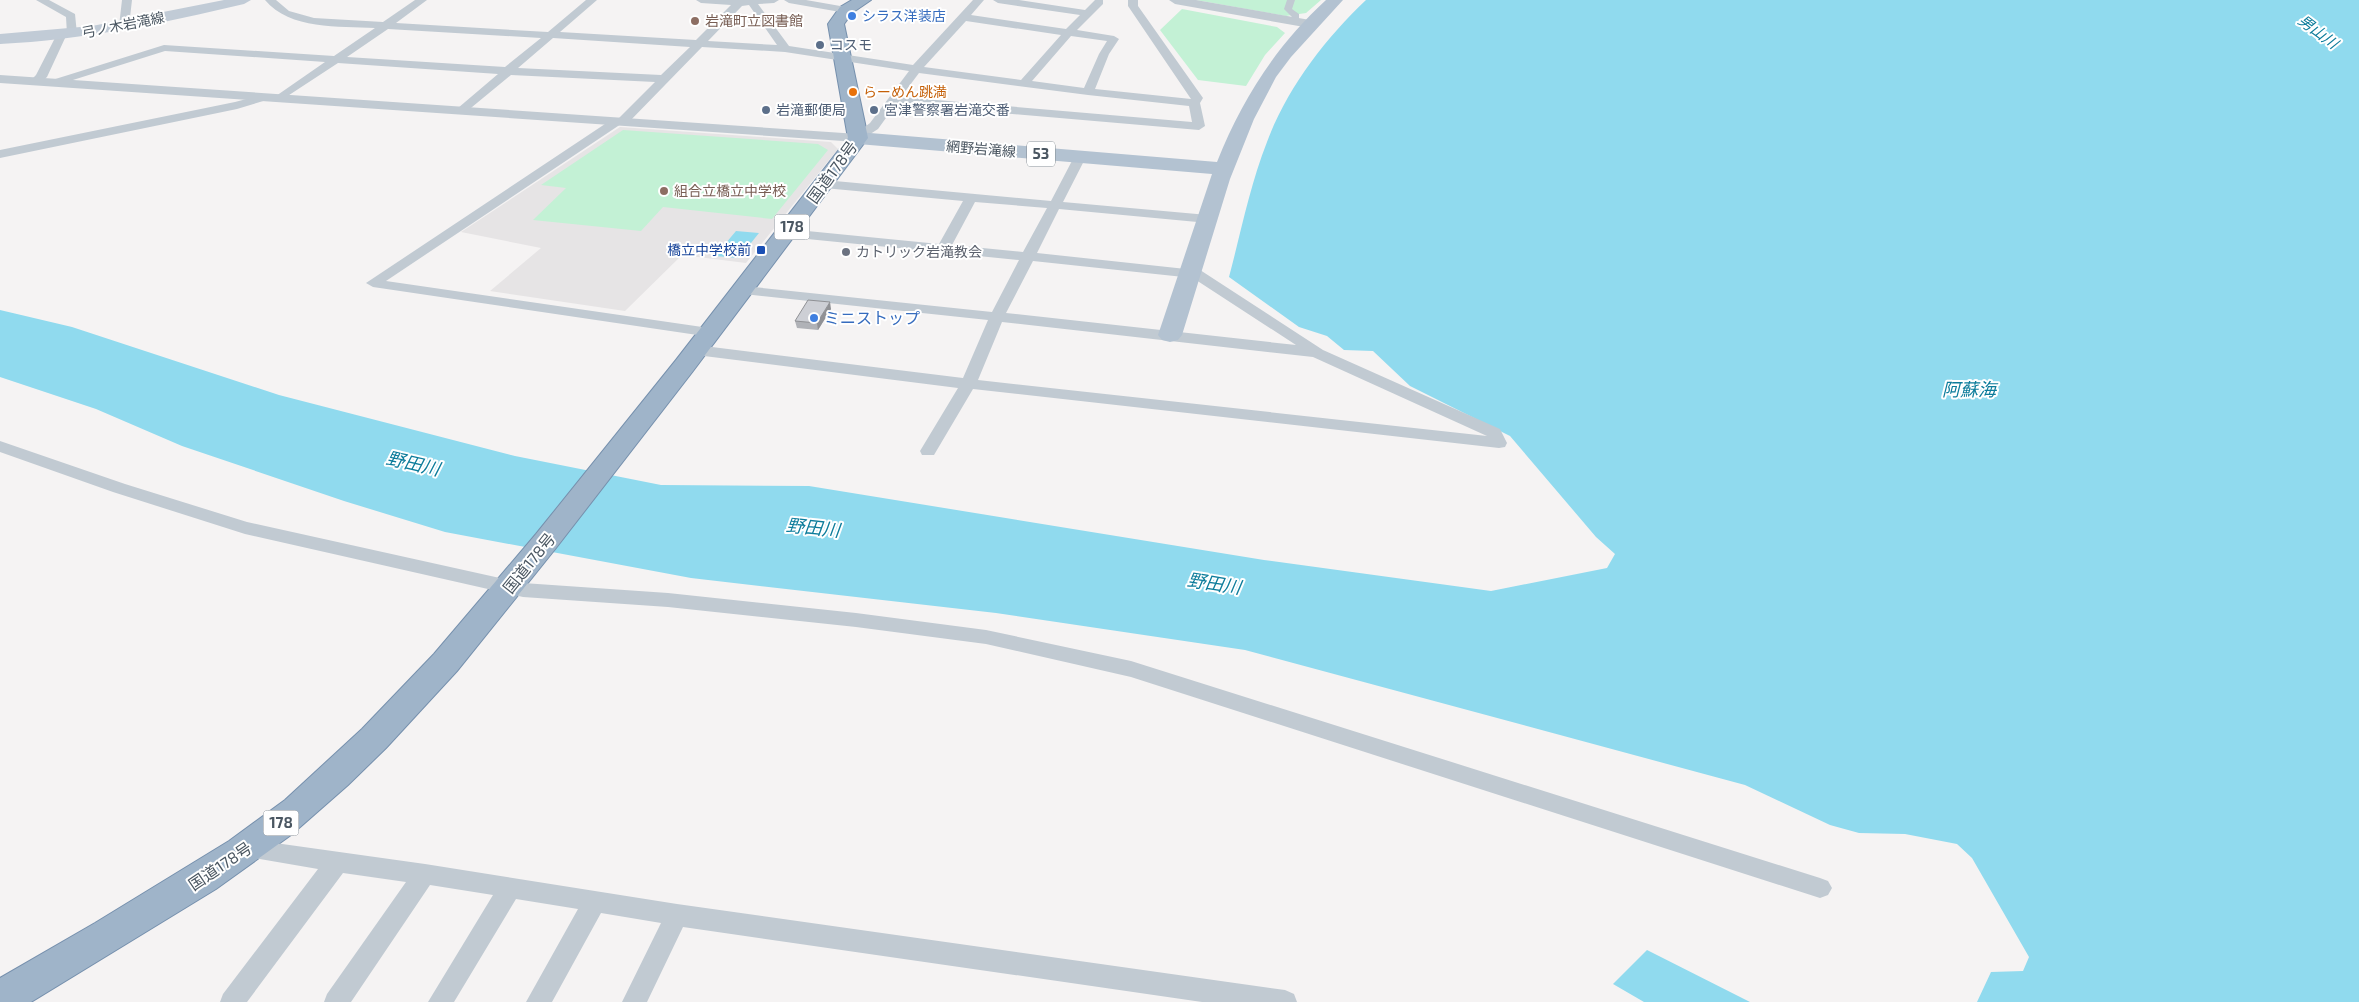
<svg xmlns="http://www.w3.org/2000/svg" width="2359" height="1002" font-family="'Exo 2','Noto Sans JP',sans-serif">
<style>
.education{fill:#e6e4e5}
.green{fill:#c3f1d5}
.water{fill:#90daee}
.lines{fill:none;stroke-linecap:round;stroke-linejoin:round}
.trunk-casing{stroke:#7690ad;stroke-width:2}
.pedestrian{fill:#c1cad2;fill-rule:evenodd}
.minor{fill:#c1cad2;fill-rule:evenodd}
.tertiary{fill:#c1cad2;fill-rule:evenodd}
.secondary{fill:#c1cbd6;fill-rule:evenodd}
.primary{fill:#b3c2d1;fill-rule:evenodd}
.trunk{fill:#9fb4c9;fill-rule:evenodd}
.wall{fill:#b0b2b7}
.shaded-wall{fill:#909195}
.building{fill:#cdcfd5;stroke:#909195}
.shop-dot{fill:#3f7fe0;stroke:#fff;stroke-width:2}
.education-dot{fill:#8d6e63;stroke:#fff;stroke-width:2}
.service-dot{fill:#5c6f8a;stroke:#fff;stroke-width:2}
.food-dot{fill:#e8710a;stroke:#fff;stroke-width:2}
.transit-dot{fill:#1a4fb4;stroke:#fff;stroke-width:2}
.worship-dot{fill:#6b7280;stroke:#fff;stroke-width:2}
.labels{text-anchor:middle;stroke-width:4;stroke-linejoin:round;paint-order:stroke}
.far-shop-label{font-size:14px;fill:#366cbe;stroke:#fff;text-anchor:start}
.far-education-label{font-size:14px;fill:#785e54;stroke:#fff;text-anchor:start}
.far-street-label{font-size:14px;fill:#4a5661;stroke:#fff}
.far-service-label{font-size:14px;fill:#4e5e75;stroke:#fff;text-anchor:start}
.far-food-label{font-size:14px;fill:#c56008;stroke:#fff;text-anchor:start}
.far-transit-label{font-size:14px;fill:#164399;stroke:#fff;text-anchor:end}
.far-worship-label{font-size:14px;fill:#5b616d;stroke:#fff;text-anchor:start}
.far-water-label{font-size:15px;font-style:italic;fill:#0c7c9b;stroke:#fff}
.shield{fill:#fff;stroke:#808990;stroke-width:1}
.shield-label{font-size:15px;font-weight:bold;fill:#4a5661}
.street-label{font-size:16px;fill:#4a5661;stroke:#fff}
.shop-label{font-size:16px;fill:#366cbe;stroke:#fff;text-anchor:start}
.water-label{font-size:18px;font-style:italic;fill:#0c7c9b;stroke:#fff}
</style>
<rect width="100%" height="100%" fill="#f5f3f3"/>
<path class="education" d="M620,127L831,142L838,149L746,263L682,255L625,311L490,291L541,248L461,232Z"/>
<path class="green" d="M1196,0H1321L1306,13L1286,16Z
M1182,9L1277,27L1285,33L1265,55L1246,86L1198,80L1160,30Z
M623,130L818,144L828,150L772,219L663,207L641,231L533,220L566,188L541,185Z"/>
<path class="water" d="M1366,0H2359V1002H1977L1991,972L2023,971L2029,957L1972,858L1957,844L1905,834L1859,833L1830,825L1745,785L1245,650L996,613L691,578L445,532L344,501L182,446L96,409L0,377V310L72,327L279,395L515,456L661,485L809,486L1264,560L1491,591L1607,568L1615,554L1596,537L1510,436L1410,386L1373,351L1344,350L1327,336L1299,327L1229,277C1241,232 1250,185 1267,142C1287,88 1325,39 1366,0Z
M736,231L759,233L739,258L715,256Z
M1647,950L1750,1002H1644L1613,984Z"/>
<g class="lines">
<g class="trunk-casing">
<path id="trunk" d="M852,0H871L852,13L844,24L868,138L693,371L556,548L457,671L386,748L348,785L291,835L216,889L31,1002H0V978L95,923L229,841L285,800L362,729L434,654L536,534L676,360L848,138L828,24L840,7Z"/>
</g>
<path class="pedestrian" d="M1287,0H1295L1292,9L1299,14V18H1293L1284,9Z"/>
<path class="minor" d="M36,0H49L75,14L77,34L76,36L72,37L67,34L66,17Z
M122,0H132L129,26L124,29L119,26Z
M265,0H276L289,11L314,18L383,22L415,0H427L396,23L548,32L586,0H597L560,32L696,40L731,5L701,3L696,0H779L774,3L758,4L789,46L913,65L973,0H984L971,15L1066,29L1080,15L998,3L993,0H1019L1085,10L1095,0H1103V4L1077,30L1114,36L1119,39L1109,54L1095,89L1191,99L1128,6V0H1138V6L1203,98L1200,103L1205,126L1199,130L896,104L878,129L858,142L854,141L852,138L854,135L870,123L909,71L785,52L702,47L627,124H621L386,281L716,329L719,332L711,337L373,287L366,283L614,118H619L655,82L511,75L466,112L462,114L456,110L458,108L498,74L338,63L280,101L274,98L276,96L325,62L165,51L57,85L53,86L47,83L49,81L164,45L334,56L375,28C339,26 290,30 265,0ZM749,5L777,45L708,41L742,6ZM966,21L1061,35L1021,80L924,67ZM388,29L541,38L505,67L347,57ZM1071,36L1107,41L1099,54L1084,88L1032,81ZM553,38L690,47L661,75L518,68ZM919,73L1088,95L1189,106L1192,122L901,97Z
M784,0H806L846,7L851,10L846,13L789,3Z
M61,33L66,36L47,77L40,83H32L30,81L36,75L56,36Z
M266,94L272,97L270,99L237,109L0,158V150L235,102Z
M1080,153L1086,157L1063,202L1208,215L1215,219L1208,223L1059,209L1037,253L1186,269L1192,267L1197,268L1323,350L1500,429L1507,443L1505,447L1499,448L973,389L934,455H922L920,451L958,388L696,355L688,350L696,345L963,378L988,320L744,294L737,290L744,286L992,312L1019,260L787,237L780,233L787,229L939,244L963,201L824,188L818,184L824,180L1051,201L1074,157ZM975,202L1047,208L1023,252L952,245ZM1033,261L1193,278L1296,345L1006,313ZM1002,322L1313,357L1487,436L978,380Z
M0,441L125,484L247,522L523,583L668,593L856,613L986,630L1131,661L1820,878L1828,881L1832,888L1828,895L1820,898L1131,677L986,644L856,627L668,607L523,597L245,534L113,492L0,452Z
M254,834L268,842L425,864L677,904L1285,990L1294,994L1297,1002H1202L683,927L647,1002H622L661,923L601,913L552,1002H526L578,909L516,899L454,1002H428L493,895L430,885L351,1002H324L327,994L406,882L343,873L247,1002H220L223,994L318,869L254,858L246,851L243,844L246,837Z"/>
<path class="tertiary" d="M1169,0H1196L1310,20L1316,24L1310,28L1175,4Z
M0,75L858,134L865,138L858,142L0,83Z"/>
<path class="secondary" d="M224,0H251L244,4C163,23 83,40 0,44V34L92,26Z"/>
<path class="primary" d="M1326,0H1343L1291,57L1276,77L1254,119L1230,179L1182,335L1178,340L1170,342L1162,340L1158,335L1212,174L858,144L851,142L848,138L851,134L858,132L1217,162C1242,99 1276,46 1326,0Z"/>
<use href="#trunk" class="trunk"/>
</g>
<path class="wall" d="M831,309L818,330L797,328L795,321Z"/>
<path class="shaded-wall" d="M830,302L831,309L818,330L817,323Z"/>
<path class="building" d="M808,300L830,302L817,323L795,321Z"/>
<g class="shop-dot">
<circle cx="852" cy="16" r="5"/>
<circle cx="814" cy="318" r="5"/>
</g>
<g class="education-dot">
<circle cx="695" cy="21" r="5"/>
<circle cx="664" cy="191" r="5"/>
</g>
<g class="service-dot">
<circle cx="820" cy="45" r="5"/>
<circle cx="766" cy="110" r="5"/>
<circle cx="874" cy="110" r="5"/>
</g>
<circle class="food-dot" cx="853" cy="92" r="5"/>
<rect class="transit-dot" x="756" y="245" width="10" height="10" rx="2.5"/>
<circle class="worship-dot" cx="846" cy="252" r="5"/>
<g class="labels">
<g class="far-shop-label">
<text x="862" y="21">シラス洋装店</text>
</g>
<g class="far-education-label">
<text x="705" y="26">岩滝町立図書館</text>
<text x="674" y="196">組合立橋立中学校</text>
</g>
<g class="far-street-label">
<text transform="translate(123 25) rotate(-11)" y="5">弓ノ木岩滝線</text>
<text transform="translate(981 149) rotate(5)" y="5">網野岩滝線</text>
</g>
<g class="far-service-label">
<text x="830" y="50">コスモ</text>
<text x="776" y="115">岩滝郵便局</text>
<text x="884" y="115">宮津警察署岩滝交番</text>
</g>
<g class="far-food-label">
<text x="863" y="97">らーめん跳満</text>
</g>
<g class="far-transit-label">
<text x="751" y="255">橋立中学校前</text>
</g>
<g class="far-worship-label">
<text x="856" y="257">カトリック岩滝教会</text>
</g>
<g class="far-water-label">
<text transform="translate(2318 32) rotate(37)" y="5">男山川</text>
</g>
<g class="shield">
<rect x="1027" y="141.5" width="28" height="25" rx="4"/>
<rect x="774.5" y="214.5" width="35" height="25" rx="4"/>
<rect x="263.5" y="810.5" width="35" height="25" rx="4"/>
</g>
<g class="shield-label">
<text x="1041" y="159">53</text>
<text x="792" y="232">178</text>
<text x="281" y="828">178</text>
</g>
<g class="street-label">
<text transform="translate(832 172) rotate(-54)" y="6">国道178号</text>
<text transform="translate(529 563) rotate(-51)" y="6">国道178号</text>
<text transform="translate(220 866) rotate(-34)" y="6">国道178号</text>
</g>
<g class="shop-label">
<text x="824" y="324">ミニストップ</text>
</g>
<g class="water-label">
<text x="1969" y="396">阿蘇海</text>
<text transform="translate(413 464) rotate(13)" y="6">野田川</text>
<text transform="translate(813 528) rotate(6)" y="6">野田川</text>
<text transform="translate(1214 584) rotate(9)" y="6">野田川</text>
</g>
</g>
</svg>
